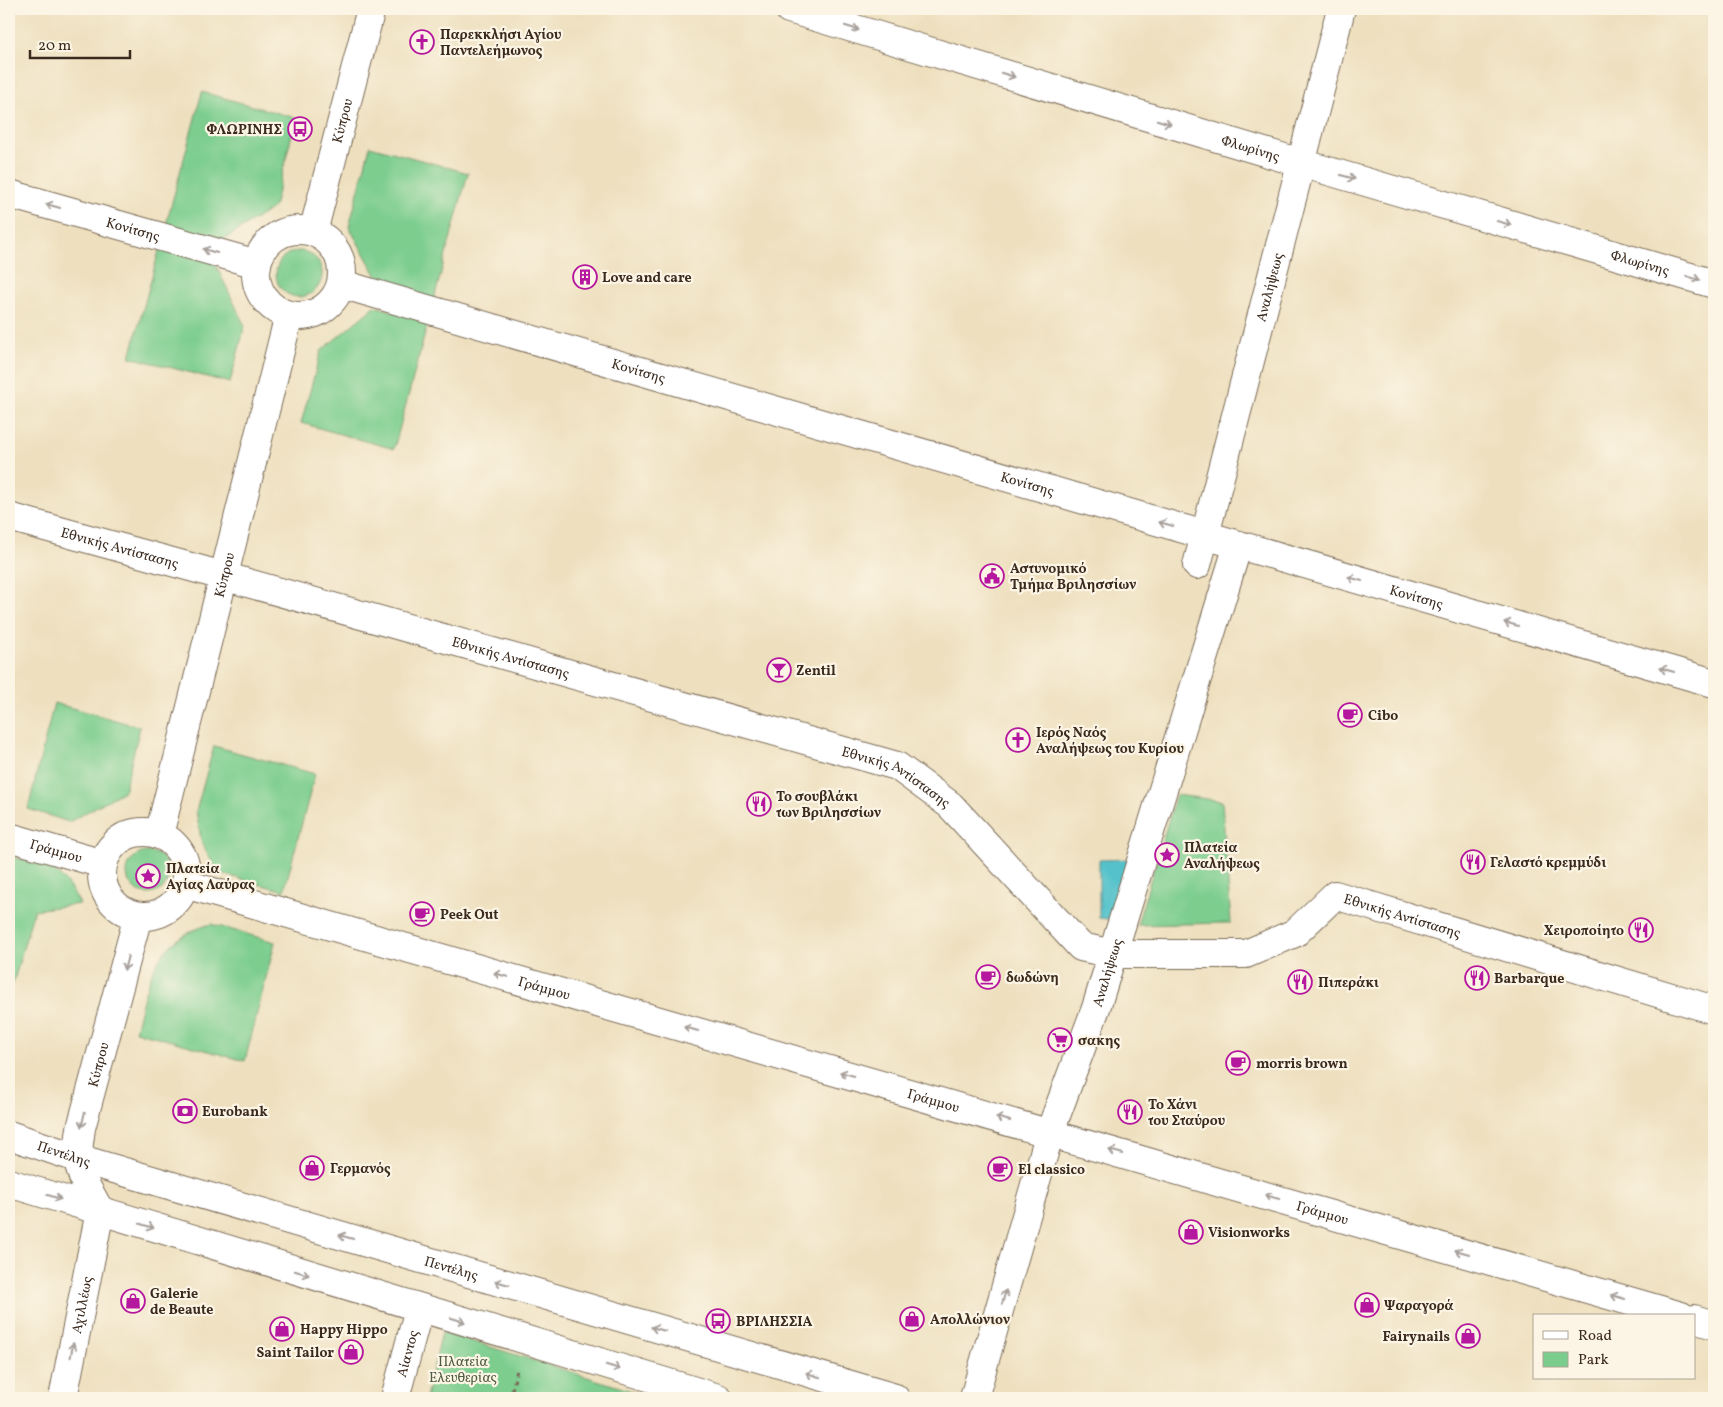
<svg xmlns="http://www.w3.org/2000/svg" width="1723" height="1407" font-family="Vollkorn,serif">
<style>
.green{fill:#7bcd8e;stroke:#5b7c56}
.water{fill:#54c2cb;stroke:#487674}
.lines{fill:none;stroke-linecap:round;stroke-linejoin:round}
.street-casing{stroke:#7a6a56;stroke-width:30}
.secondary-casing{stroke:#7a6a56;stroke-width:30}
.path{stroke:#7a6a56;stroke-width:3;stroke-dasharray:4 4;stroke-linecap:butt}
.street{stroke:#fff;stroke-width:28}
.secondary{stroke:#fff;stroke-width:28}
.oneway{stroke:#a79f9a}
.labels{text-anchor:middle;stroke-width:4.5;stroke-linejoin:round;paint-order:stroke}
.poi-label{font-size:14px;font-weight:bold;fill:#3b2a1e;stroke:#fcf5e5;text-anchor:start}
.street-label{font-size:14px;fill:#3b2a1e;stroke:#fcf5e5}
.park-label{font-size:14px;fill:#4e5b40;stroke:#fcf5e5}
</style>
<rect width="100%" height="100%" fill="#fcf5e5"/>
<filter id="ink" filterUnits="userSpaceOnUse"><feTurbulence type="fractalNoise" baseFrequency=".02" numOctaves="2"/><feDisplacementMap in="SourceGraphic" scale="10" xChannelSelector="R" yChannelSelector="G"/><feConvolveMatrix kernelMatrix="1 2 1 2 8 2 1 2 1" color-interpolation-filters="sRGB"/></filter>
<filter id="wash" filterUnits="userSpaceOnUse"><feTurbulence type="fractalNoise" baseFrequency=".0096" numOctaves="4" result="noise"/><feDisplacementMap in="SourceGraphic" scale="20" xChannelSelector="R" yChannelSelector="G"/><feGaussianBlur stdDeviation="1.12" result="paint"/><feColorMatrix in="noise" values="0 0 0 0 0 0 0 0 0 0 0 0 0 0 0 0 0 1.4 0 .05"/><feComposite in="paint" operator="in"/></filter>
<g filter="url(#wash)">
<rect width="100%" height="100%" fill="#eee0bf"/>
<path class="green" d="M202,92L296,118L274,207L219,243L165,228Z
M370,146L468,173L434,299L380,282L349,227Z
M160,247L214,261L245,326L230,383L130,357Z
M276 274a23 23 0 1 1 46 0a23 23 0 1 1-46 0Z
M375,306L428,322L394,449L301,423L321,351Z
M54,703L140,727L124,791L69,822L28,809Z
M214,746L315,774L284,891L219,873L202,845L196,811Z
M1176,795L1222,801L1231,923L1137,925Z
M127 873a21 21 0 1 1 42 0a21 21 0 1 1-42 0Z
M9,856C50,867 58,865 80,904L34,910L13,984L9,982Z
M211,924L275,942L245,1061L135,1031C148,981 153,940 211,924Z
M442,1332L655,1398H426Z"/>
<path class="water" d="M1133,859L1115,920L1099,918V860Z"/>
</g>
<g filter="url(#ink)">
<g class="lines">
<g class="street-casing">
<g id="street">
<path id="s1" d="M789,9L1301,163L1714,284"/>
<path id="s2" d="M9,194L257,264"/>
<path id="s3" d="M341,284L1714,683"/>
<path d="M1197,565L1205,535"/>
<path id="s4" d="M223,576L897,766L950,805L1081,947L1113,954H1246L1295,933L1335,895L1714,1010"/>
<path id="s5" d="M9,837L103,864"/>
<path id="s6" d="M185,884L1681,1316"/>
<path d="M1694,1319L1714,1325"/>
<path id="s7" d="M63,1398L100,1211"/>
<path id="s8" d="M395,1398L419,1309"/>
<path id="s9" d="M974,1398L1050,1132L1096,1008L1238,545"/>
</g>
</g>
<g class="secondary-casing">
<g id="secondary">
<circle cx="299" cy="273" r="43"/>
<path id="s10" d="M313,232L371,9"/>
<path id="s11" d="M9,517L223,576"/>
<path id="s12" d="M1205,535L1341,9"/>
<circle cx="144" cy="874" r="42"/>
<path id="s13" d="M159,835L289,315"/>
<path id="s14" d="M9,1135L77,1158L895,1398"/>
<path d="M9,1183L718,1398"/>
<path id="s15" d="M100,1211L85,1184L77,1158L81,1128L138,916"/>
</g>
</g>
<path class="path" d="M510,1398L517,1370"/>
<use href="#street" class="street"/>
<use href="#secondary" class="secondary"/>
</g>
<defs><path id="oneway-shaft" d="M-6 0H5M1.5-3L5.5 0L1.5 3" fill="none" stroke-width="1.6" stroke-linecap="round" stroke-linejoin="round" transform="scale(1.25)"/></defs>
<g class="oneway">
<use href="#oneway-shaft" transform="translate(852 28) rotate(17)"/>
<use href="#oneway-shaft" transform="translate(1008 75) rotate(17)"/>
<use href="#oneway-shaft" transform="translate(1164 122) rotate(17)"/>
<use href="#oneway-shaft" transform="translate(1348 177) rotate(16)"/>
<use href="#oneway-shaft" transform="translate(53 206) rotate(-164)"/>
<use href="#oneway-shaft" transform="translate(1504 223) rotate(16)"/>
<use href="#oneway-shaft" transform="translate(210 251) rotate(-164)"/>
<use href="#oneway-shaft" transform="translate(1693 278) rotate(16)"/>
<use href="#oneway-shaft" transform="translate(1166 524) rotate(-164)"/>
<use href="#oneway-shaft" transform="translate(1355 579) rotate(-164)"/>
<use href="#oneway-shaft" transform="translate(1511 624) rotate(-164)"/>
<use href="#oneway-shaft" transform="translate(1667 670) rotate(-164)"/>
<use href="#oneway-shaft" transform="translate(126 963) rotate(105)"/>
<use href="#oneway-shaft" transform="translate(501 975) rotate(-164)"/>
<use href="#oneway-shaft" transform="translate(691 1029) rotate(-164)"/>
<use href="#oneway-shaft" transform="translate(847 1074) rotate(-164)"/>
<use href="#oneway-shaft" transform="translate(1003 1119) rotate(-164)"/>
<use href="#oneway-shaft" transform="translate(83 1120) rotate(103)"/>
<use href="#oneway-shaft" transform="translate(1116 1152) rotate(-164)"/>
<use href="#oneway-shaft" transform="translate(54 1197) rotate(17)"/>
<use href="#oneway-shaft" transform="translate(1272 1197) rotate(-164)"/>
<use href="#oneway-shaft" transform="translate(147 1226) rotate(17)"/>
<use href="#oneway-shaft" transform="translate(346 1237) rotate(-164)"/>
<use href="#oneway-shaft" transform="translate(1462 1252) rotate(-164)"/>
<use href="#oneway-shaft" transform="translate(302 1273) rotate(17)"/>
<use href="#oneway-shaft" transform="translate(502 1283) rotate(-164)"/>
<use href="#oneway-shaft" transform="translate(1004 1297) rotate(-74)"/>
<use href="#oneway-shaft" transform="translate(1618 1297) rotate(-164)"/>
<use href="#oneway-shaft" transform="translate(458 1320) rotate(17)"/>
<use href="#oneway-shaft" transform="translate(658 1329) rotate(-164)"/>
<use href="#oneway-shaft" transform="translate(72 1350) rotate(-79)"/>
<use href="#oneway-shaft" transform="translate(613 1367) rotate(17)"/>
<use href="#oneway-shaft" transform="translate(813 1375) rotate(-163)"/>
</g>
</g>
<defs>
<g id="church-ring" transform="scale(1.25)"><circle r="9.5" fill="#fcf5e5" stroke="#b5179e" stroke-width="1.5"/><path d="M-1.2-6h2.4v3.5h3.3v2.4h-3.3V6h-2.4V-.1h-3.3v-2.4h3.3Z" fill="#b5179e"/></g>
<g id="bus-ring" transform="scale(1.25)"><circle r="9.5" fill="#fcf5e5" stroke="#b5179e" stroke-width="1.5"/><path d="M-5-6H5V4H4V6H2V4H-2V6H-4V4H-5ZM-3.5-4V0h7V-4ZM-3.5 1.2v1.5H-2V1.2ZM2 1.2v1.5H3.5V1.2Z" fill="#b5179e"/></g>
<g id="building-ring" transform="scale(1.25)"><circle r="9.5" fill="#fcf5e5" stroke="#b5179e" stroke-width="1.5"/><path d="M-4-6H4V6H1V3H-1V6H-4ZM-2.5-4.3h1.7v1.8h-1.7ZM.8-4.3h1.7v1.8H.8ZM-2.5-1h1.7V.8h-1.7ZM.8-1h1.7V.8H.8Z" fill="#b5179e"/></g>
<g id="civic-ring" transform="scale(1.25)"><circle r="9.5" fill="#fcf5e5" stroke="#b5179e" stroke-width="1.5"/><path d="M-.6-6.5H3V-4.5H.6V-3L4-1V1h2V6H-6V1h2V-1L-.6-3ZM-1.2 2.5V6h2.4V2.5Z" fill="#b5179e"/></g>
<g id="bar-ring" transform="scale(1.25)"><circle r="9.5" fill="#fcf5e5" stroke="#b5179e" stroke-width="1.5"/><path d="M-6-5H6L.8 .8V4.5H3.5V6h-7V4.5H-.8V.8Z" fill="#b5179e"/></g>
<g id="cafe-ring" transform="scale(1.25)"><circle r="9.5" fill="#fcf5e5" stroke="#b5179e" stroke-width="1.5"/><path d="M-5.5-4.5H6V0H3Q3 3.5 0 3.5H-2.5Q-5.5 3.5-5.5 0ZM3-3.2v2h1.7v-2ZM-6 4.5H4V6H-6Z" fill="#b5179e"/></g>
<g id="restaurant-ring" transform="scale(1.25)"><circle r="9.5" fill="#fcf5e5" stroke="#b5179e" stroke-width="1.5"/><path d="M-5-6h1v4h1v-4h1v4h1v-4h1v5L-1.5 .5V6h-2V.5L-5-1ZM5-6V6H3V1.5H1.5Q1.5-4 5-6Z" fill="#b5179e"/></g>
<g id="sight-ring" transform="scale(1.25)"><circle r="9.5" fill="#fcf5e5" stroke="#b5179e" stroke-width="1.5"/><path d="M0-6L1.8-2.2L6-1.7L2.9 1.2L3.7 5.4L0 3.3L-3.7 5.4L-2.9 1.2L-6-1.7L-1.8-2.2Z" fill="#b5179e"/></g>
<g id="supermarket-ring" transform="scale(1.25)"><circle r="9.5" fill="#fcf5e5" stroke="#b5179e" stroke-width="1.5"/><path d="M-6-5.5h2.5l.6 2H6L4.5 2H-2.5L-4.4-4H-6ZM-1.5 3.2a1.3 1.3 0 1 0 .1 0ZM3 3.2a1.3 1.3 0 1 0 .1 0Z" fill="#b5179e"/></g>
<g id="bank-ring" transform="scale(1.25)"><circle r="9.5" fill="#fcf5e5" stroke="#b5179e" stroke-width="1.5"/><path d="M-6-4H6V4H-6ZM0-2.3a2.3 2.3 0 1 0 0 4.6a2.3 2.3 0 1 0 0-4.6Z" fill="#b5179e"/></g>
<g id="shop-ring" transform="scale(1.25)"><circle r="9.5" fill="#fcf5e5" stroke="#b5179e" stroke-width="1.5"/><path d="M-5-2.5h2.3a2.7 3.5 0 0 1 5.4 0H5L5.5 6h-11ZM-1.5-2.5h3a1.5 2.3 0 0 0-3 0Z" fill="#b5179e"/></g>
</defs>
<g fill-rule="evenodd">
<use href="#church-ring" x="422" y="42"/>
<use href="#bus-ring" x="300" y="129"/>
<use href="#building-ring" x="585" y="277"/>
<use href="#civic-ring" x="992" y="576"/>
<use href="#bar-ring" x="779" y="670"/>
<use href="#cafe-ring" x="1350" y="715"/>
<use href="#church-ring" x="1018" y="740"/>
<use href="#restaurant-ring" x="759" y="804"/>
<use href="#sight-ring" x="1167" y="855"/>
<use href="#restaurant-ring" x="1473" y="862"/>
<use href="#sight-ring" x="148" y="876"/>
<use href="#cafe-ring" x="422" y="914"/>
<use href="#restaurant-ring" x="1641" y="930"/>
<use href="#cafe-ring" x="988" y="977"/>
<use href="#restaurant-ring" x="1477" y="978"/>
<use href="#restaurant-ring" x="1300" y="982"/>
<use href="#supermarket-ring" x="1060" y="1040"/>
<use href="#cafe-ring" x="1238" y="1063"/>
<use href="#bank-ring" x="185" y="1111"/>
<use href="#restaurant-ring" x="1130" y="1112"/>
<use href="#shop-ring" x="312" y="1168"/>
<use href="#cafe-ring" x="1000" y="1169"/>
<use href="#shop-ring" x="1191" y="1232"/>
<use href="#shop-ring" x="133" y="1301"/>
<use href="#shop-ring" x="1367" y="1305"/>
<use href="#shop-ring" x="912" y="1319"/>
<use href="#bus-ring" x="718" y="1321"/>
<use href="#shop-ring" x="282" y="1329"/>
<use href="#shop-ring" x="1468" y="1336"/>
<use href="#shop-ring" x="351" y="1352"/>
</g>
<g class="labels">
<g class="poi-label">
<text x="440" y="39">Παρεκκλήσι Αγίου<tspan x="440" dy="16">Παντελεήμωνος</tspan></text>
<text x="282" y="134" text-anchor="end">ΦΛΩΡΙΝΗΣ</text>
<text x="602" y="282">Love and care</text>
<text x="1010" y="573">Αστυνομικό<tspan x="1010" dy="16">Τμήμα Βριλησσίων</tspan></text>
<text x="796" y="675">Zentil</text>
<text x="1368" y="720">Cibo</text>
<text x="1036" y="737">Ιερός Ναός<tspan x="1036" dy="16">Αναλήψεως του Κυρίου</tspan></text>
<text x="776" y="801">Το σουβλάκι<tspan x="776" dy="16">των Βριλησσίων</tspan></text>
<text x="1184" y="852">Πλατεία<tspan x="1184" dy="16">Αναλήψεως</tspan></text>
<text x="1490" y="867">Γελαστό κρεμμύδι</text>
<text x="166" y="873">Πλατεία<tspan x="166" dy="16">Αγίας Λαύρας</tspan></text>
<text x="440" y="919">Peek Out</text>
<text x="1624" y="935" text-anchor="end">Χειροποίητο</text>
<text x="1006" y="982">δωδώνη</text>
<text x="1494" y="983">Barbarque</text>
<text x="1318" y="987">Πιπεράκι</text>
<text x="1078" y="1045">σακης</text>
<text x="1256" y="1068">morris brown</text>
<text x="1148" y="1109">Το Χάνι<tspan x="1148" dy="16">του Σταύρου</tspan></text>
<text x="202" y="1116">Eurobank</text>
<text x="330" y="1173">Γερμανός</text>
<text x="1018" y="1174">El classico</text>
<text x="1208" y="1237">Visionworks</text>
<text x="150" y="1298">Galerie<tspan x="150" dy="16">de Beaute</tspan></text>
<text x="1384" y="1310">Ψαραγορά</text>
<text x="930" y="1324">Απολλώνιον</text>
<text x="736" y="1326">ΒΡΙΛΗΣΣΙΑ</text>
<text x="300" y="1334">Happy Hippo</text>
<text x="1450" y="1341" text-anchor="end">Fairynails</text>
<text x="334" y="1357" text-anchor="end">Saint Tailor</text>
</g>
<g class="street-label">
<text dy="5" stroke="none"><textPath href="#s10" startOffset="115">Κύπρου</textPath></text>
<text dy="5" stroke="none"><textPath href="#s1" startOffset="482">Φλωρίνης</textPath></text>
<text dy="5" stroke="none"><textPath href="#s2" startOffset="129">Κονίτσης</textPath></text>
<text dy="5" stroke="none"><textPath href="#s1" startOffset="888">Φλωρίνης</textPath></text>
<text dy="5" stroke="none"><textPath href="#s12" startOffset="256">Αναλήψεως</textPath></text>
<text dy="5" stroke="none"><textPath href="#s3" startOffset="310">Κονίτσης</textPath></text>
<text dy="5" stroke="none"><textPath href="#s3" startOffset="715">Κονίτσης</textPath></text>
<text dy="5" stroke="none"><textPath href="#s11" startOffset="115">Εθνικής Αντίστασης</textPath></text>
<text dy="5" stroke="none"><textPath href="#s13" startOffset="268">Κύπρου</textPath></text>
<text dy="5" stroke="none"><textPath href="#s3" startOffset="1120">Κονίτσης</textPath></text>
<text dy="5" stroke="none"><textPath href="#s4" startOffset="299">Εθνικής Αντίστασης</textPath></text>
<text dy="5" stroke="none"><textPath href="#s4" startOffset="704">Εθνικής Αντίστασης</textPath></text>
<text dy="5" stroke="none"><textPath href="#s5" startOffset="49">Γράμμου</textPath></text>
<text dy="5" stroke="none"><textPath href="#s4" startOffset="1304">Εθνικής Αντίστασης</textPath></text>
<text dy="5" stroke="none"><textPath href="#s9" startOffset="446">Αναλήψεως</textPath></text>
<text dy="5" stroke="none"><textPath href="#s6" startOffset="374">Γράμμου</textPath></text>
<text dy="5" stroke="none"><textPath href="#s15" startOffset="154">Κύπρου</textPath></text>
<text dy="5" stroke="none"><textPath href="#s6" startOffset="779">Γράμμου</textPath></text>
<text dy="5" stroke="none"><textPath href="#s14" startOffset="58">Πεντέλης</textPath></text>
<text dy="5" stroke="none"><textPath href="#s6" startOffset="1184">Γράμμου</textPath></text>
<text dy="5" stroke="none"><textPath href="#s14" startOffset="462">Πεντέλης</textPath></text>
<text dy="5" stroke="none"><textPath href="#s7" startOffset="95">Αχιλλέως</textPath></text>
<text dy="5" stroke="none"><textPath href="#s8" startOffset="46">Αίαντος</textPath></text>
</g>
<g class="park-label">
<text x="463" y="1366">Πλατεία<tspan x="463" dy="16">Ελευθερίας</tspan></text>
</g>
</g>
<rect width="1723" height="1407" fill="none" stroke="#fcf5e5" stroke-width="30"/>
<rect x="1533" y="1314" width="162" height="65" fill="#fcf5e5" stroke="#afa495"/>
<rect x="1543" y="1331" width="25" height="8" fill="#ffffff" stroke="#afa495"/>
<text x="1578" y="1340" font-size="15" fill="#3b2a1e">Road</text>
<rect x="1543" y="1352" width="25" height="15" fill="#7bcd8e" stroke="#afa495"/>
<text x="1578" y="1364" font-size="15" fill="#3b2a1e">Park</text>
<path d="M30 50v8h100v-8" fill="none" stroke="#3b2a1e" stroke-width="2.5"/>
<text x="38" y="50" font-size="15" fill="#3b2a1e" stroke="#fcf5e5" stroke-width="4" paint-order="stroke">20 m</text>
</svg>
